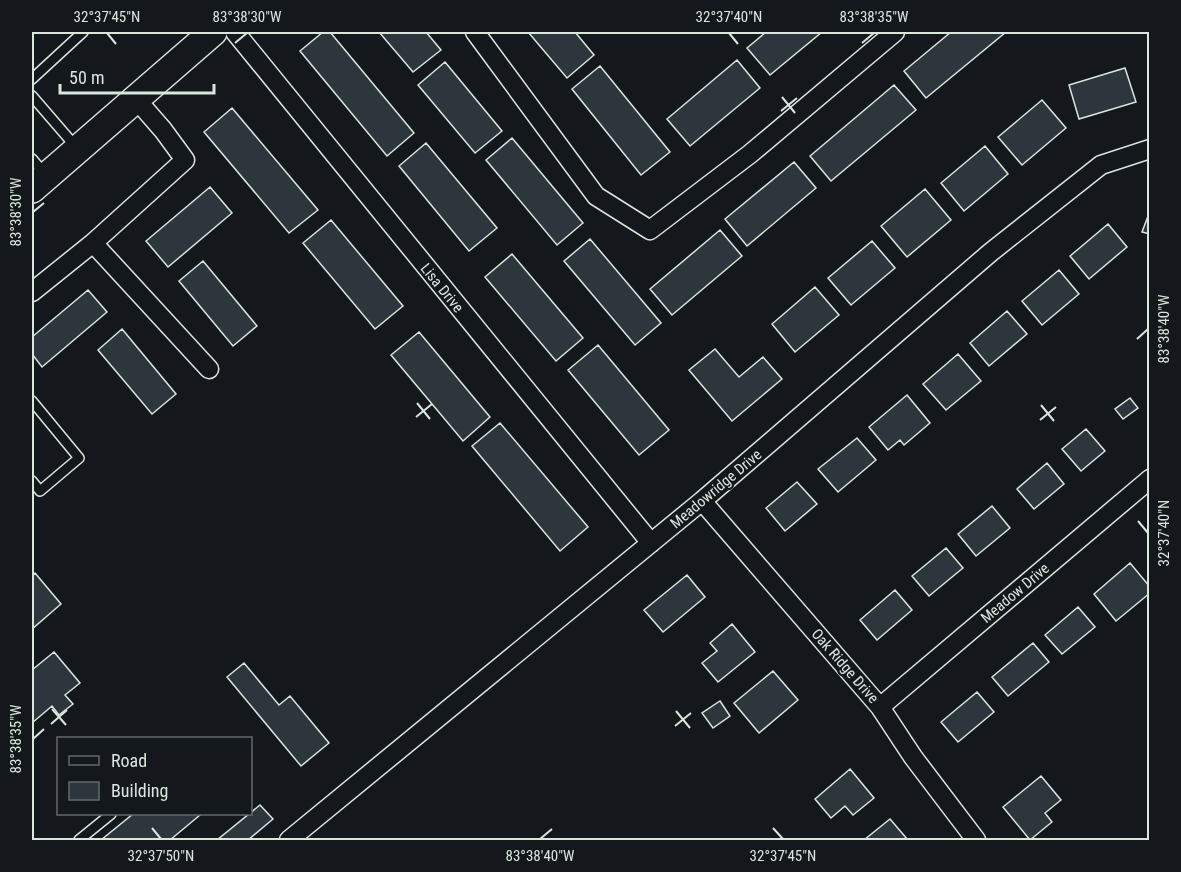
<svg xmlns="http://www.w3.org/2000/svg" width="1181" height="872" font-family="'Roboto Condensed',sans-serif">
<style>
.building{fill:#2c363c;stroke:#d8e6dc;stroke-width:1.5}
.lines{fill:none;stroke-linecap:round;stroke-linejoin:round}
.lane-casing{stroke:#d8e6dc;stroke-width:12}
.street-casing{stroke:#d8e6dc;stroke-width:21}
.secondary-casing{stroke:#d8e6dc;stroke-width:30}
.lane{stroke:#14181c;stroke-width:9}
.street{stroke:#14181c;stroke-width:18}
.secondary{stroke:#14181c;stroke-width:27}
.ticks{fill:none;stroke:#d8e6dc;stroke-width:2}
.labels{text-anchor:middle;stroke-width:4.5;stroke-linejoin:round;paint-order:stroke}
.street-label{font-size:15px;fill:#d8e6dc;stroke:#14181c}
.neatline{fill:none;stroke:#d8e6dc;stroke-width:2}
.ticks-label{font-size:15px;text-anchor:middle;fill:#d8e6dc}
</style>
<rect width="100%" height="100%" fill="#14181c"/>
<path class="building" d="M323,32H330L414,133L387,156L300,51Z
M379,32H426L441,50L413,72Z
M528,32H575L594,55L567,78Z
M766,32H822L770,75L747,48Z
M951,32H1006L926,98L904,71Z
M737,60L760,88L690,146L667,119Z
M445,62L502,131L475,153L418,85Z
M600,66L670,152L641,175L572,89Z
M1125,68L1136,102L1079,119L1069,85Z
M894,85L916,110L831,181L810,156Z
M1042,100L1066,128L1022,165L998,137Z
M232,108L318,210L289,233L204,132Z
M512,138L583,223L557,245L486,160Z
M426,143L497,228L469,251L399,166Z
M985,146L1008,174L964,211L941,183Z
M794,162L816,188L747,246L725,219Z
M210,187L232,213L168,267L146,241Z
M925,189L951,220L907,257L881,226Z
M1150,211V234L1142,232Z
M331,220L403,306L375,329L303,243Z
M1108,224L1127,247L1089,279L1070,256Z
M720,230L742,256L672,315L650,289Z
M590,239L661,323L635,345L564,261Z
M872,241L895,268L851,305L828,278Z
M512,254L583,338L556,361L485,277Z
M203,261L257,326L233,346L179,281Z
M1059,270L1079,294L1042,325L1022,301Z
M815,287L839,315L795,352L772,324Z
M88,290L107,312L42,367L32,354V337Z
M1007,311L1027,334L989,366L970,343Z
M122,329L176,394L152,414L98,350Z
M419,332L490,417L463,441L391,355Z
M598,345L669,430L639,455L568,370Z
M715,349L739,377L763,357L782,379L732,421L689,370Z
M958,354L981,381L946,410L923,384Z
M907,395L930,423L904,445L900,440L888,450L869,427Z
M1130,398L1138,408L1123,419L1115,409Z
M500,423L588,527L560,551L472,446Z
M1086,429L1105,451L1081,471L1062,449Z
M857,438L876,460L838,492L818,469Z
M1047,463L1064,484L1034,509L1017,489Z
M797,482L817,504L785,531L766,508Z
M992,506L1010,528L976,556L958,534Z
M946,548L963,568L929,596L912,576Z
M1130,563L1150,587V593L1116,621L1094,594Z
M35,573L61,604L32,629V576Z
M687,575L705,597L663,632L644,610Z
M895,590L912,610L877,640L860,620Z
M1078,607L1095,627L1062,654L1045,635Z
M732,624L755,652L718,682L702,663L717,651L710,643Z
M1033,643L1049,662L1008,696L992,677Z
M54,652L80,683L65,695L73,704L59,715L52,706L32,723V670Z
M244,663L279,705L290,696L329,743L301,766L227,677Z
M773,671L798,700L759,733L734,703Z
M977,692L994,712L958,742L941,722Z
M720,701L730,716L713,728L702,713Z
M850,769L874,798L853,815L845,806L831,818L815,799Z
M1041,776L1061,800L1045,813L1052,822L1030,840L1003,807Z
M260,805L273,819L248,840H217Z
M133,814H199L200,815L170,840H101Z
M890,819L908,840H864Z"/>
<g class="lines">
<g class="lane-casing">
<path id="lane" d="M32,79L83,32
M32,96L76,147
M32,159L45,174
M32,401L79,458L40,491L32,481
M79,840L111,814"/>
</g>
<g class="street-casing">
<path id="street" d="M235,32L651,543
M475,32L596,196L650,230L750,154L895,32
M93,243L209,369
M32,292L93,243L185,160L163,130L136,99
M702,501L880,707L913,757L976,840
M880,707L1150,479
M289,840L702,501L991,252L1101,165L1150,149"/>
</g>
<g class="secondary-casing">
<path id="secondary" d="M32,189L213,32"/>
</g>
<use href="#lane" class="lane"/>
<use href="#street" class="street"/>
<use href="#secondary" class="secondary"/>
</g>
<path class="ticks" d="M107,33L116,44M729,33L738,44M235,43L247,33M862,43L874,33M782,97L795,113M781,111L797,98M33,212L44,203M1137,339L1148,329M417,403L430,419M1041,405L1054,421M416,417L432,404M1040,420L1056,407M1138,521L1148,533M52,709L66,725M676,711L690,728M51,724L67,710M675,726L691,713M33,739L44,729M152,828L161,839M773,828L783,839M540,839L552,829"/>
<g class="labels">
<g class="street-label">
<text transform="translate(442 288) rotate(51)" y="5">Lisa Drive</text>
<text transform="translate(716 489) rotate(-40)" y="5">Meadowridge Drive</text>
<text transform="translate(1015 593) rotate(-40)" y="5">Meadow Drive</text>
<text transform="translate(845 666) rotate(49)" y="5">Oak Ridge Drive</text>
</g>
</g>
<rect width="1181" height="872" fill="none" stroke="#14181c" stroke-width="66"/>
<rect x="57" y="737" width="195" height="78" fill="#14181c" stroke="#626a69" stroke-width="1.5"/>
<rect x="69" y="756" width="30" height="9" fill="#14181c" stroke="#626a69" stroke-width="1.5"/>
<text x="111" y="767" font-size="18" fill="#d8e6dc">Road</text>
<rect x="69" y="782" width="30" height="18" fill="#2c363c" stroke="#626a69" stroke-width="1.5"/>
<text x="111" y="797" font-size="18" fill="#d8e6dc">Building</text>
<path d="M60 84v9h154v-9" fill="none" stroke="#d8e6dc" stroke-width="3"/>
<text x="69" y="84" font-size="18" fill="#d8e6dc" stroke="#14181c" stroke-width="4.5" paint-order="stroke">50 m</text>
<rect x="33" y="33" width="1115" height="806" class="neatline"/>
<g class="ticks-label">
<text x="107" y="22">32°37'45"N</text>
<text x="247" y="22">83°38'30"W</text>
<text x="729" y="22">32°37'40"N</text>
<text x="874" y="22">83°38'35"W</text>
<text transform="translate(16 212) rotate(-90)" y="5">83°38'30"W</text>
<text transform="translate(1164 329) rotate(-90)" y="5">83°38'40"W</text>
<text transform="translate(1164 533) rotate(-90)" y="5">32°37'40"N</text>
<text transform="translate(16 739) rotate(-90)" y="5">83°38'35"W</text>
<text x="161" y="861">32°37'50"N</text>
<text x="540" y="861">83°38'40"W</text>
<text x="783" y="861">32°37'45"N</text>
</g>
</svg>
